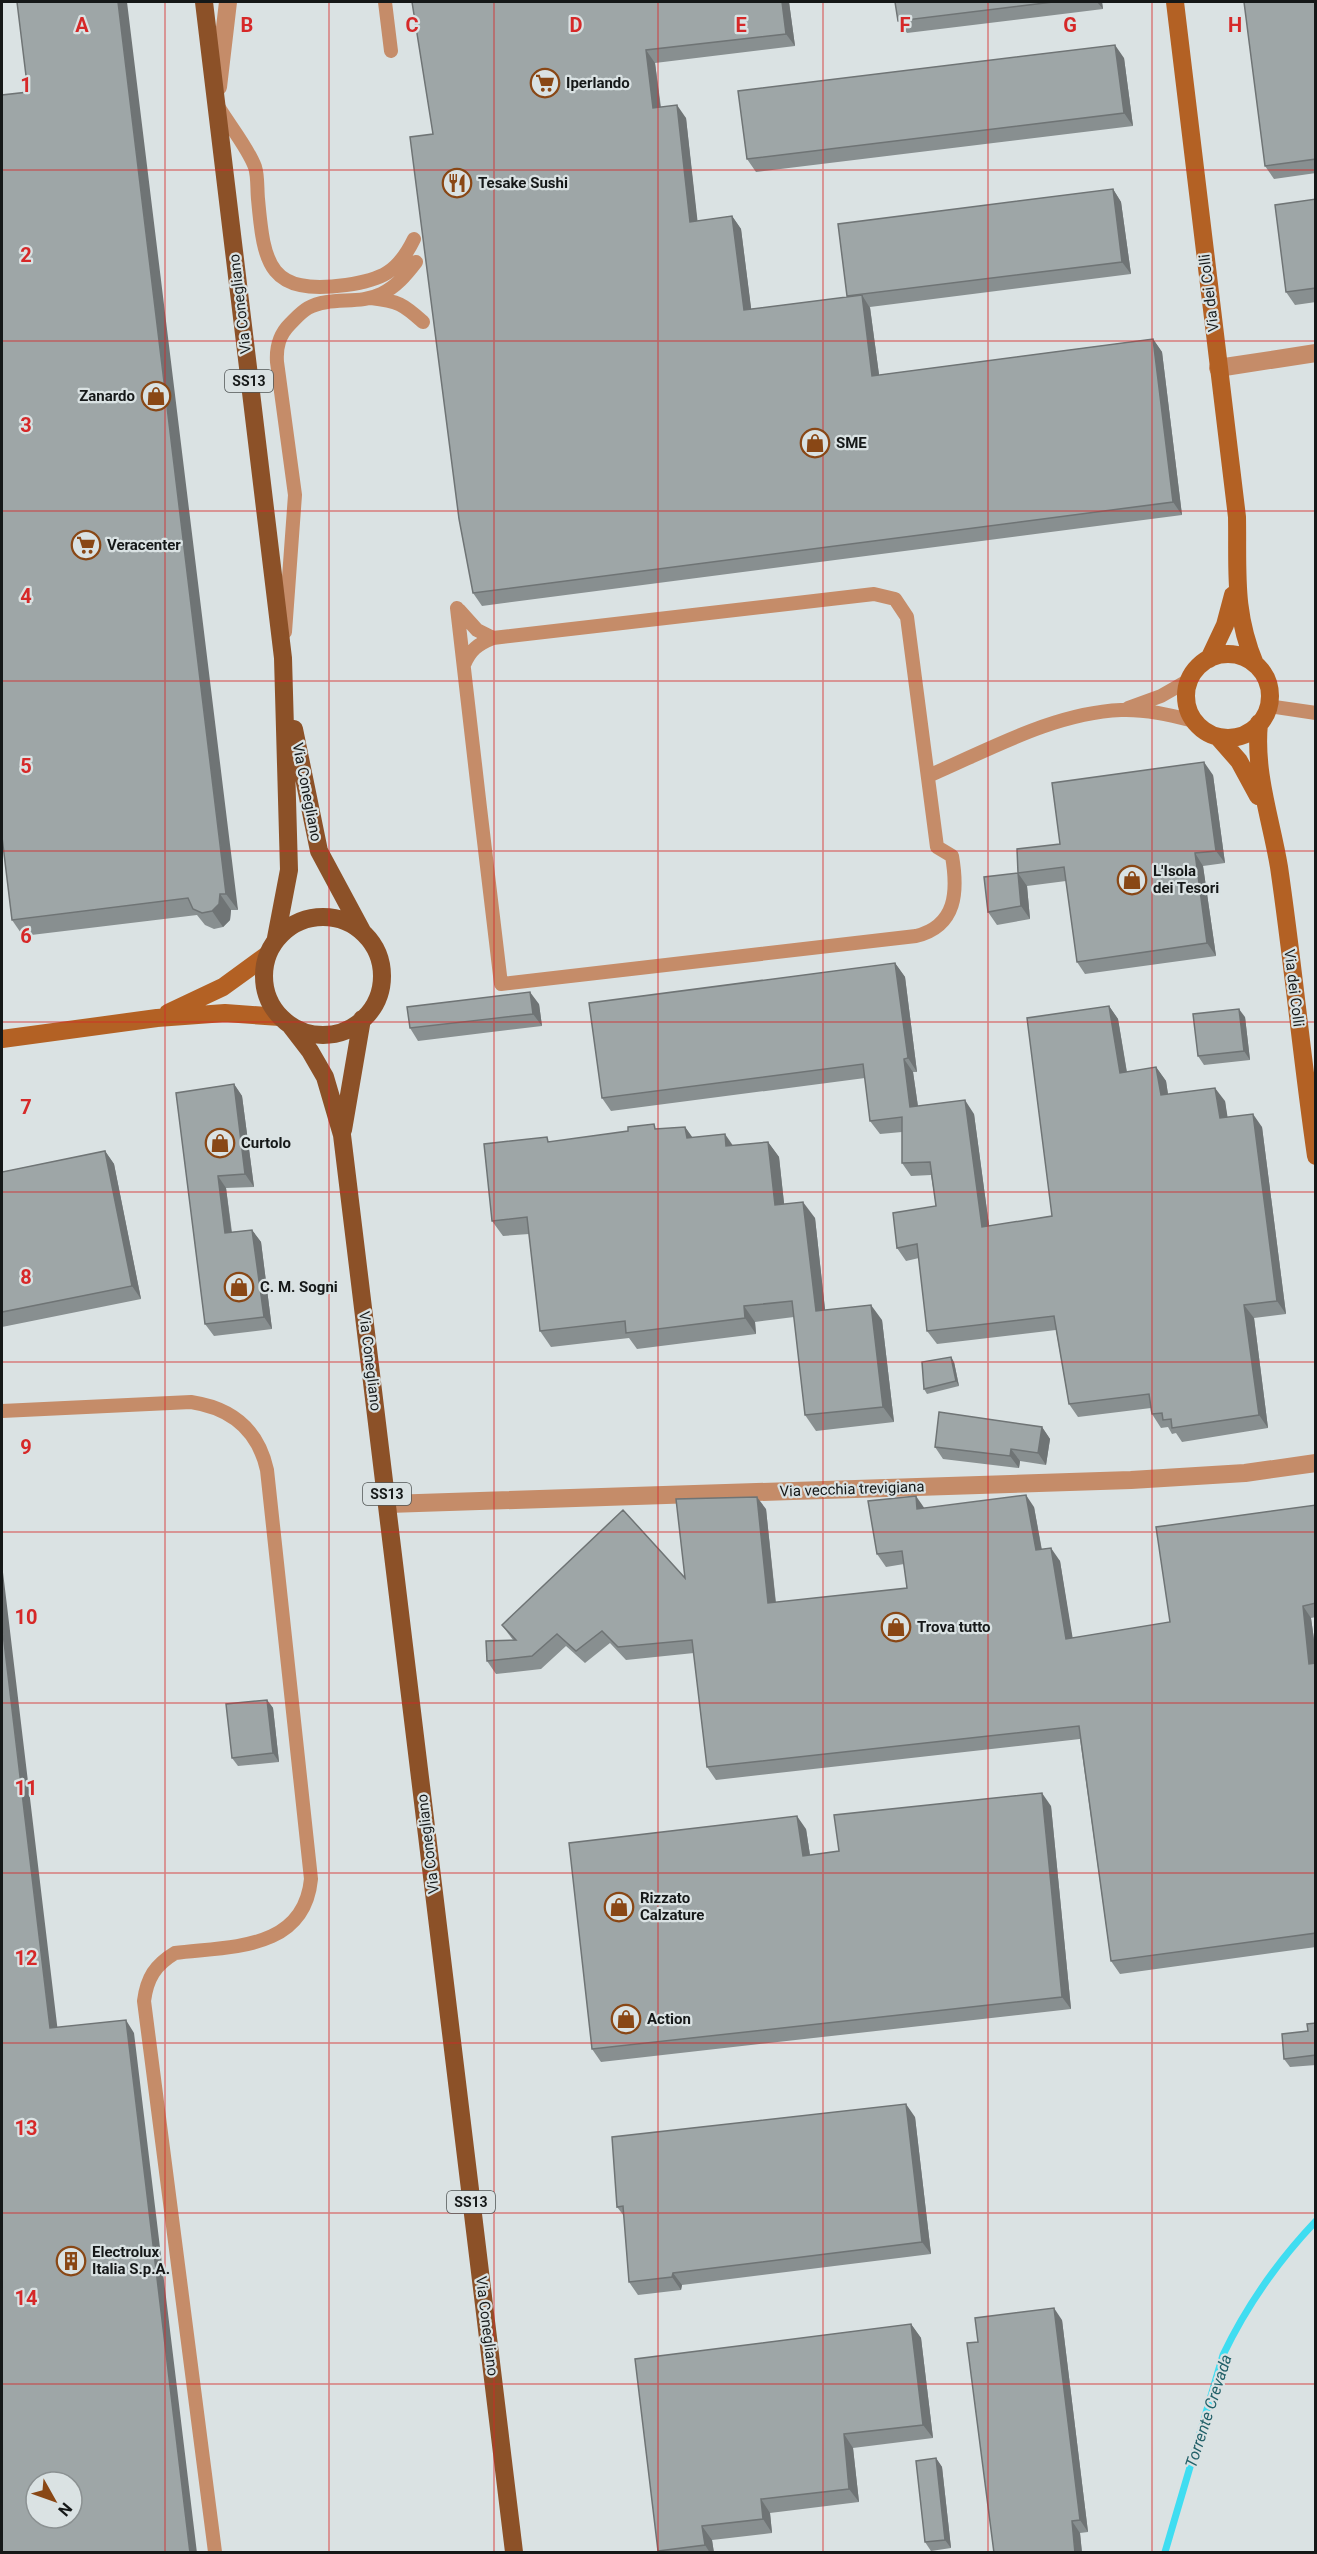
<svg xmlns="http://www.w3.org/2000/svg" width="1317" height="2554" font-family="Roboto,sans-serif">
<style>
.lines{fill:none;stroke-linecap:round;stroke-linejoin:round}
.stream{stroke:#3fddf1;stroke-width:7}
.lane{stroke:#c58c69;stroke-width:14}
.street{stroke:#c58c69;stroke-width:18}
.secondary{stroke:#b36124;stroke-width:18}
.primary{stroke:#8c5128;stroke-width:18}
.wall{fill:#888f90}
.shaded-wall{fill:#6f7475}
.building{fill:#9ea6a7;stroke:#6f7475;stroke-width:1.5;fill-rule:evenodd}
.grid{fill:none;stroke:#d62828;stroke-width:1.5;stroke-opacity:0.55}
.labels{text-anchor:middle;stroke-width:4.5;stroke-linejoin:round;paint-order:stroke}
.shield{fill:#dae2e3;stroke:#505555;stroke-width:1.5}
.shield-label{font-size:14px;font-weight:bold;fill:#151818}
.poi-label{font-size:15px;font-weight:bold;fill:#151818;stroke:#dae2e3;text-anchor:start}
.street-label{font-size:15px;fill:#151818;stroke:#dae2e3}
.water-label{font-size:16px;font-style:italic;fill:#236169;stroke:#dae2e3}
.grid-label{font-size:20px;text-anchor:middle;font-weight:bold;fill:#d62828;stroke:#dae2e3;stroke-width:4.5;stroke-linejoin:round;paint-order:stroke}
</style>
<rect width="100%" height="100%" fill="#dae2e3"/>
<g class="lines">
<path class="stream" d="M1165,2552L1223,2355C1246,2307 1279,2260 1316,2221"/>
<path class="lane" d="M385,2L391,51
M219,108C230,126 248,148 255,167C258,176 257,189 258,199C264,266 269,295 346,285C382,280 398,272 414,239
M371,298C398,301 403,304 423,322
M457,608C471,733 486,859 501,984L916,936C957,926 958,891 952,856L937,847L907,617L895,599L874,594L493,638C478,644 470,650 464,665
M459,610L477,630L493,638
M285,632L295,495L277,362C276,347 279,335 290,324C296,318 301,312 308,308C330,296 359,305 381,294C396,287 406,275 416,262
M1268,706L1316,713
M1128,708L1161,696L1189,680
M928,776C989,750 1053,713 1121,710C1145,709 1170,715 1194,721
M2,1411L191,1402C231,1408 258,1429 267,1470L311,1879C304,1951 230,1946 175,1953C155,1965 147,1978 144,2001L215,2552"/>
<path class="street" d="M218,87L228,2
M1218,368L1316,353
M388,1504L1131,1480L1245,1473L1316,1463"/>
<path class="secondary" d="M1175,2L1237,517C1238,572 1233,611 1255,664
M1186 696a42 42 0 1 1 84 0a42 42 0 1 1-84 0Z
M1209,659L1225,625L1233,595
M1259,723C1254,773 1271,819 1279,867C1293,963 1302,1060 1316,1156
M1218,737L1239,761L1258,796
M168,1013L223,987L267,955
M2,1039L157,1018L225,1013L280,1017"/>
<path class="primary" d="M204,2L283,658L289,870L276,938
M294,729L319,851L362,931
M264 976a59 59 0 1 1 118 0a59 59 0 1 1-118 0Z
M290,1025L310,1051L325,1077L342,1135L514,2552
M343,1130L362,1019"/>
</g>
<path class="wall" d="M412,2H789L795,46L655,63L661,107L686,118L697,221L732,216L741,229L751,309L848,297L1113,189L1121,202L1131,274L870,307L879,375L1153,339L1162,352L1182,515L482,606L473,593L433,134Z
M895,2H1102L1103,9L907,33L898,21Z
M1316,2V173L1274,179L1265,166Z
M1124,58L1133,126L756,172L747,159Z
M2,95L238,910H231L230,920L223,927L214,929L205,925L197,915L23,936L12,920Z
M1316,199V302L1295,305L1286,292Z
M1213,775L1225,863L1203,866L1216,956L1085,974L1077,962L1066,881L1027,886L1030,919L997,925L988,912L1018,873L1060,844Z
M895,963L905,977L917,1072H913L918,1106L974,1114L989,1226L1052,1216L1109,1006L1118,1019L1127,1072L1156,1067L1166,1081L1168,1094L1225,1101L1227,1117L1262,1127L1286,1314L1254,1318L1268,1428L1182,1442L1176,1433L1172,1434L1168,1427L1161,1428L1152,1414L1151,1408L1078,1417L1069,1404L1056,1330L937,1344L927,1331L919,1258L906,1261L897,1248L936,1206L931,1175L911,1176L902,1163V1132L880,1134L870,1121L865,1078L611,1111L602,1098Z
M539,1004L542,1026L418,1041L410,1028Z
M1245,1017L1250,1060L1204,1065L1198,1056Z
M234,1084L242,1096L254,1187L226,1188L232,1232L252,1230L261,1242L272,1329L214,1336L205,1324L176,1093Z
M685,1127L693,1138L733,1146L768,1142L779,1157L784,1204L815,1218L825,1310L882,1320L894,1422L816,1431L805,1415L794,1317L755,1322L756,1334L637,1349L629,1338L551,1347L540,1331L529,1234L503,1236L492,1221L551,1142Z
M105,1151L114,1164L141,1299L2,1327V1172Z
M954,1362L959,1386L927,1394L924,1389Z
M1042,1427L1050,1439L1046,1465L1020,1461L1019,1468L943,1459L935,1447Z
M1316,1505V1617L1311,1618L1316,1654V1947L1120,1974L1111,1961L1080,1739L716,1780L707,1767L694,1653L626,1660L610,1643L585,1663L566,1646L541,1669L496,1674L487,1661L513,1640L502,1625L685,1578L766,1509L776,1603L907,1588L904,1564L886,1567L877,1554L924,1508L1034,1507L1042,1550L1060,1561L1072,1638L1170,1622Z
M267,1700L273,1708L279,1762L238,1766L232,1758Z
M1051,1806L1071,2009L601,2062L592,2049L806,1829L810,1855L839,1851Z
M1316,2023V2065L1290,2067L1284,2059Z
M915,2117L931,2254L682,2285L681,2290L638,2295L629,2282L624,2216L617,2207Z
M1062,2320L1088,2532L1080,2533L1082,2553L978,2342Z
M911,2324L921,2338L933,2438L853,2448L859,2502L770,2513L772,2533L712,2540L714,2553H659L658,2551Z
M936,2458L942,2467L951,2548L931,2551L925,2542Z"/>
<path class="shaded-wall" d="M118,2H127L238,910L226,894Z
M782,2H789L795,46L786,34Z
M1097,2H1102L1103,9Z
M1115,45L1124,58L1133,126L1124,113Z
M646,50L655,63L662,120L653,108Z
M677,105L686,118L699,234L690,222Z
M1113,189L1121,202L1131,274L1122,262Z
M732,216L741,229L753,323L744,310Z
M862,295L870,308L881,389L872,376Z
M1153,339L1162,352L1182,515L1173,502Z
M1204,762L1213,775L1225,863L1216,851Z
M1195,853L1203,866L1216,956L1207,943Z
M1018,873L1027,886L1030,919L1021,906Z
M220,894L231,910L230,920L223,927L212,911Z
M895,963L905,977L917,1072L908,1058Z
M530,992L539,1004L542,1026L533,1014Z
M1109,1006L1118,1019L1129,1086L1120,1073Z
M1239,1009L1245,1017L1250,1060L1244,1051Z
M904,1059L913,1072L920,1121L910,1107Z
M1156,1067L1166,1081L1170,1108L1161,1095Z
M234,1084L242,1096L254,1187L245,1174Z
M1215,1088L1225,1101L1230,1132L1220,1118Z
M965,1100L974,1114L991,1240L982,1227Z
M1253,1114L1262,1127L1286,1314L1277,1301Z
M685,1127L696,1143L687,1138Z
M725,1134L736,1150L726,1146Z
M768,1142L779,1157L786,1221L775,1205Z
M105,1151L114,1164L141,1299L132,1286Z
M218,1176L226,1188L233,1245L225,1233Z
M803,1202L815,1218L827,1327L816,1311Z
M252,1230L261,1242L272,1329L264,1317Z
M871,1305L882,1320L894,1422L883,1407Z
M1244,1305L1254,1318L1268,1428L1259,1415Z
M744,1306L755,1322L756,1334L745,1318Z
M951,1357L954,1362L959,1386L956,1381Z
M1042,1427L1050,1439L1046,1465L1038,1453Z
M1011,1449L1020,1461L1019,1468L1010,1456Z
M1026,1495L1034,1507L1044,1563L1036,1550Z
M916,1496L925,1509H917Z
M757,1497L766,1509L777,1616L768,1603Z
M1051,1548L1060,1561L1075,1652L1066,1639Z
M2,1564L59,2041L50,2028L2,1625Z
M1303,1606L1311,1618L1316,1654V1673L1309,1664Z
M267,1700L273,1708L279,1762L273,1753Z
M1042,1793L1051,1806L1071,2009L1062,1997Z
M797,1816L806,1829L812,1868L803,1856Z
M126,2020L134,2033L197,2553H190Z
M906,2104L915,2117L931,2254L922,2242Z
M673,2273L682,2285L681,2290L672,2277Z
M1054,2308L1062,2320L1088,2532L1080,2520Z
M911,2324L921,2338L933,2438L923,2425Z
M844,2434L853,2448L859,2502L849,2489Z
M936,2458L942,2467L951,2548L945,2540Z
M761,2499L770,2513L772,2533L763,2519Z
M1072,2521L1080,2533L1082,2553H1075Z
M702,2526L712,2540L714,2553H710L705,2545Z"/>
<path class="building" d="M17,2H118L226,894H220L219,904L212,911L202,913L193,909L188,898L12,920L2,837V95L28,92Z
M412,2H782L786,34L646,50L653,108L677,105L690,222L732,216L744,310L862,295L872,376L1153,339L1173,502L473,593L459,519L410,137L433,134Z
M895,2H1053L898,21Z
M1244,2H1316V159L1265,166Z
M1115,45L1124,113L747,159L738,91Z
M1113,189L1122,262L847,296L838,224Z
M1316,199V288L1286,292L1275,205Z
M1204,762L1216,851L1195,853L1207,943L1077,962L1064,867L1018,873L1017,849L1060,844L1052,783Z
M1018,873L1021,906L988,912L984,877Z
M895,963L908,1058L904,1059L910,1107L965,1100L982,1227L1052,1216L1027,1018L1109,1006L1120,1073L1156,1067L1161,1095L1215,1088L1220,1118L1253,1114L1277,1301L1244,1305L1259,1415L1172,1428L1171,1419L1163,1420L1162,1413L1152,1414L1149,1394L1069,1404L1054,1316L927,1331L917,1244L897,1248L893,1213L936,1206L930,1162L902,1163V1117L870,1121L863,1064L602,1098L589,1003Z
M530,992L533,1014L410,1028L407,1007Z
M1239,1009L1244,1051L1198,1056L1193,1014Z
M234,1084L245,1174L218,1176L225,1233L252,1230L264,1317L205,1324L176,1093Z
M654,1124L655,1129L685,1127L687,1138L725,1134L726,1146L768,1142L775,1205L803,1202L816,1311L871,1305L883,1407L805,1415L792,1301L744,1306L745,1318L626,1333L625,1321L540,1331L527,1217L492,1221L484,1144L547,1137L548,1142L628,1131V1127Z
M105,1151L132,1286L2,1312V1172Z
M951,1357L956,1381L924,1389L922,1362Z
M939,1412L1042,1427L1038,1453L1011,1449L1010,1456L935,1447Z
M1026,1495L1036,1550L1051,1548L1066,1639L1170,1622L1156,1527L1316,1505V1603L1303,1606L1309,1664L1316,1663V1933L1111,1961L1079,1726L707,1767L692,1640L618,1647L602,1631L576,1651L557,1634L532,1656L487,1661L486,1641L516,1640L502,1625L623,1510L685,1578L676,1499L757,1497L768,1603L907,1588L902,1551L877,1554L868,1501L916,1496L917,1509Z
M2,1625L50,2028L126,2020L190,2553H2ZM36,2482H72V2518H36Z
M267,1700L273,1753L232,1758L226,1704Z
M1042,1793L1062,1997L592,2049L569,1843L797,1816L803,1856L839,1851L834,1815Z
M1316,2023V2055L1284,2059L1282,2034L1308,2031L1307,2024Z
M906,2104L922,2242L673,2273L672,2277L629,2282L623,2206L617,2207L612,2137Z
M1054,2308L1080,2520L1072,2521L1075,2553H994L967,2343L978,2342L975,2318Z
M911,2324L923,2425L844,2434L849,2489L761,2499L763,2519L702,2526L705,2545L658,2551L635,2359Z
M936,2458L945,2540L925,2542L916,2461Z"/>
<path class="grid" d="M165,2V2552M329,2V2552M494,2V2552M658,2V2552M823,2V2552M988,2V2552M1152,2V2552M2,170H1316M2,341H1316M2,511H1316M2,681H1316M2,851H1316M2,1022H1316M2,1192H1316M2,1362H1316M2,1532H1316M2,1703H1316M2,1873H1316M2,2043H1316M2,2213H1316M2,2384H1316"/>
<defs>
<g id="supermarket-ring" transform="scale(1.5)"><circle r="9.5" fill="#dae2e3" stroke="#894715" stroke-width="1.5"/><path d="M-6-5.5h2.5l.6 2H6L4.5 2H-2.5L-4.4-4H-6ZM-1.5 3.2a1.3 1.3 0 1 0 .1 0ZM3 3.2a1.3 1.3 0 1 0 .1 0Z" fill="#894715"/></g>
<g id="restaurant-ring" transform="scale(1.5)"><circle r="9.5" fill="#dae2e3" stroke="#894715" stroke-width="1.5"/><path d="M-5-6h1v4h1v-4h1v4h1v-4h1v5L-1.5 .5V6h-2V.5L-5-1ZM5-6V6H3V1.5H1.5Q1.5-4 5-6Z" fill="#894715"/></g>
<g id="shop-ring" transform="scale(1.5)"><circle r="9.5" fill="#dae2e3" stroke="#894715" stroke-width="1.5"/><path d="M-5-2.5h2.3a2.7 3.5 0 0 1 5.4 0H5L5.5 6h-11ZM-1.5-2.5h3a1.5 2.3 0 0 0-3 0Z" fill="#894715"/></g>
<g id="building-ring" transform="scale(1.5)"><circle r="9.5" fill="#dae2e3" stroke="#894715" stroke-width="1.5"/><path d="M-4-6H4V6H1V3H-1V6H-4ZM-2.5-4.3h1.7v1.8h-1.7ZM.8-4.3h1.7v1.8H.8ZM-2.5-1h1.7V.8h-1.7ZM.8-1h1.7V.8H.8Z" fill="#894715"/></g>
</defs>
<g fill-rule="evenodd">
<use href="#supermarket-ring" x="545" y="83"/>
<use href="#restaurant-ring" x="457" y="183"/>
<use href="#shop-ring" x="156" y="396"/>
<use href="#shop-ring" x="815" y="443"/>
<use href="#supermarket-ring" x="86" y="545"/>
<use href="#shop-ring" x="1132" y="880"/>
<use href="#shop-ring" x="220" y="1143"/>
<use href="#shop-ring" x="239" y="1287"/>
<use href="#shop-ring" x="896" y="1627"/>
<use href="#shop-ring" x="619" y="1907"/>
<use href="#shop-ring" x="626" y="2019"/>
<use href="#building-ring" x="71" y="2261"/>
</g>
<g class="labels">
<g class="shield">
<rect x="225" y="370" width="48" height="22" rx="4.5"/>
<rect x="363" y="1483" width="48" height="22" rx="4.5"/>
<rect x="447" y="2191" width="48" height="22" rx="4.5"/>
</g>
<g class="shield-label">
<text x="249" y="386">SS13</text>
<text x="387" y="1499">SS13</text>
<text x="471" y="2207">SS13</text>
</g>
<g class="poi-label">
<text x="566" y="88">Iperlando</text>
<text x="478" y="188">Tesake Sushi</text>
<text x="135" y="401" text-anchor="end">Zanardo</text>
<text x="836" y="448">SME</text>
<text x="107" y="550">Veracenter</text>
<text x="1153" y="876">L'Isola<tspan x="1153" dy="17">dei Tesori</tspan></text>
<text x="241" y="1148">Curtolo</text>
<text x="260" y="1292">C. M. Sogni</text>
<text x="917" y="1632">Trova tutto</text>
<text x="640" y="1903">Rizzato<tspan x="640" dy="17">Calzature</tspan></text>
<text x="647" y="2024">Action</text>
<text x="92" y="2257">Electrolux<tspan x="92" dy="17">Italia S.p.A.</tspan></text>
</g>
<g class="street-label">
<text transform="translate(1209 293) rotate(-97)" y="5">Via dei Colli</text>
<text transform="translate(240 304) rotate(-97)" y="5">Via Conegliano</text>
<text transform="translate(307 792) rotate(79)" y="5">Via Conegliano</text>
<text transform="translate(1294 988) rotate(83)" y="5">Via dei Colli</text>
<text transform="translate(370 1361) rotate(83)" y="5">Via Conegliano</text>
<text transform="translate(852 1489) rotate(-2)" y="5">Via vecchia trevigiana</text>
<text transform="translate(428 1844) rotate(-97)" y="5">Via Conegliano</text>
<text transform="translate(487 2326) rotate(83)" y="5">Via Conegliano</text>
</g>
<g class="water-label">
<text transform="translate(1208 2411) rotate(-72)" y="6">Torrente Crevada</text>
</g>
</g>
<g class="grid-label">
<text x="82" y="32">A</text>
<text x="247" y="32">B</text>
<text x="412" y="32">C</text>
<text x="576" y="32">D</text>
<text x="741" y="32">E</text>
<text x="905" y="32">F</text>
<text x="1070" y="32">G</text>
<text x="1235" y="32">H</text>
<text x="26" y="92">1</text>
<text x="26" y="262">2</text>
<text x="26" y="432">3</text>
<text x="26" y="603">4</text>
<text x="26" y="773">5</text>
<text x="26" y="943">6</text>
<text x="26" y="1114">7</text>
<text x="26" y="1284">8</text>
<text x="26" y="1454">9</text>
<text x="26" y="1624">10</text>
<text x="26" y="1795">11</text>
<text x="26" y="1965">12</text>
<text x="26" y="2135">13</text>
<text x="26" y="2305">14</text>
</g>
<rect width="1317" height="2554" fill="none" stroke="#151818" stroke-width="6"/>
<g transform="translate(54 2500) rotate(130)"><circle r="28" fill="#dae2e3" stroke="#8b9192" stroke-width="1.5"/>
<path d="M0-4.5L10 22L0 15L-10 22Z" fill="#894715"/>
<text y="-9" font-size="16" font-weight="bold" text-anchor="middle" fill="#151818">N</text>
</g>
</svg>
